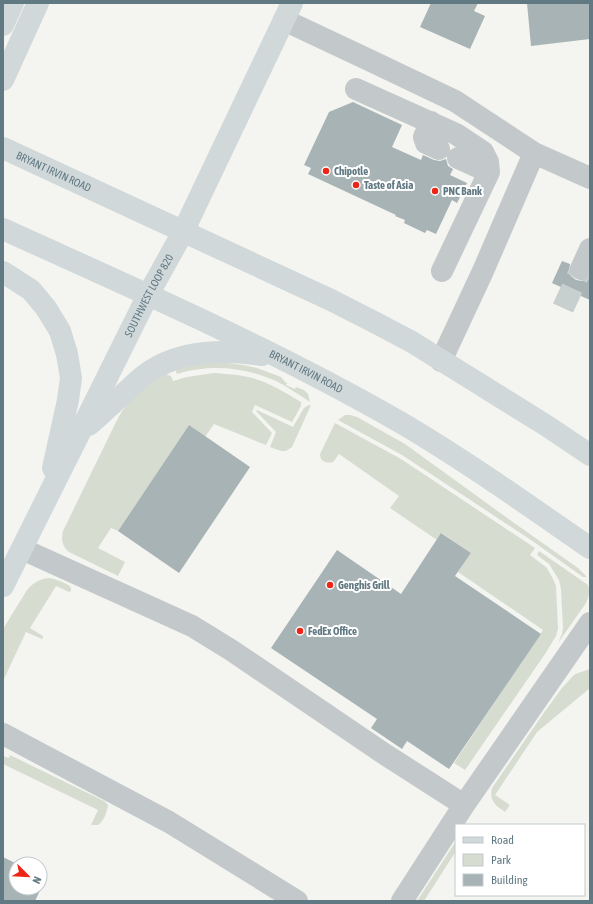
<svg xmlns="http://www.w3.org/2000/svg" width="593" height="904" font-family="'Asap Condensed',sans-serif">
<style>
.green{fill:#d7dcd0}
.building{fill:#a7b3b5}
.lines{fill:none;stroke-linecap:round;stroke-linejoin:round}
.minor-tunnel{stroke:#c8cfcf;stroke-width:22;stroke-dasharray:22 11;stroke-linecap:butt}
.minor{stroke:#c3c8ca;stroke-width:22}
.major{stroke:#d0d8da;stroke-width:22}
.highway{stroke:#d0d8da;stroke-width:22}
.poi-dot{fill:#ee2416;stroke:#fff;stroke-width:1.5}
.labels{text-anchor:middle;stroke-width:4;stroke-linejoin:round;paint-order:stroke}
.poi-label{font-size:11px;font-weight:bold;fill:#617983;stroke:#fff;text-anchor:start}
.street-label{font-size:11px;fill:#617983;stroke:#fff}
</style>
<rect width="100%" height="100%" fill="#f4f4f0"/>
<path class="green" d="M197,363H228L243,365L257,368L281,377L285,382L287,383L286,385L295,389L296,387L304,390L308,394L310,402C299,395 288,387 276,381C244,367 210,364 177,374L175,369Z
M214,373C223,374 233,374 243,376C264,379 283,391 301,402V406L292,422L255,405L252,412L272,433L266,445L214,424L205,437L189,425L118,531L111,528L98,548L125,562L118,576L69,552C62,546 61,539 63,531L116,422L122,411L134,396L164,374L171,376L173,381L187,377Z
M309,405H311L292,447L286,451H282L275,449L270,447L276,432L256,411L257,410L293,427L304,408Z
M345,415H350L357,417L405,444L510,520L578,568L587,577H583L531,540L402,455L338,420Z
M335,423L401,459L535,548L530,555L547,568L554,581L556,586L558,629L556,636L545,654L465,770L454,763L543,630L458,572L471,553L442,533L437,540L390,508L399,496L339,454L333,462C326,464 320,461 320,454Z
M539,551L588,585C590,592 589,596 586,603L558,643L562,634L563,628L561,589L559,580L549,564L537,555Z
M49,578C54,579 69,583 71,588C71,589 71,590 71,591L69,592L56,586L30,628L43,636V638L42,639L26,632L3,681V629L27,590C33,583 39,579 49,578Z
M590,669V688L537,732L495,795L510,805L505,812C495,805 489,801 492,788L543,714L562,688L574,675L578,673Z
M10,755L104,801L108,805C107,812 104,821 98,825H91L98,810L3,764V756L9,758Z
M456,841V851L424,901H417Z"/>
<path class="building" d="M431,3H478L474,11L485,16L470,49L420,27Z
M527,3H590V39L531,46Z
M353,102L402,125L392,147L421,160L423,155L434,160L440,161L446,159L448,166L453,169L450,175L467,183L457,203L452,200L436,234L427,230L425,233L404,223L405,220L395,216L396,215L308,174L311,168L304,165L329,112Z
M562,261L570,264L569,271L571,276L576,280L583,281L588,279L590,277V300L552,283Z
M189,425L250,467L179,573L118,531Z
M441,533L471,553L455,576L541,634L449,769L407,741L402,749L371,728L377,719L271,648L337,550L401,594Z
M3,857L17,864H16V888H40V875L46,878L35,901H3Z"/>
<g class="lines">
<path class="minor-tunnel" d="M563,308L581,269"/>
<path class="minor" d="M284,20L369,60L455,101L534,153L590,178
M356,89L456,134L483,152L488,162L489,172L442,271
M431,122L424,137L426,143L439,149
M458,158L489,172
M581,269L590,249
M441,361L483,271L534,153
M22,549L192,626L231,650L386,755L464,805
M3,734L169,822L297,901
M402,901L464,805L590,623"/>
<g class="major">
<path id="s1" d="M3,148L331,300L376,323L412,342L547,426L590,455"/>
<path id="s2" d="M3,229C139,291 276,350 405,425C469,463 529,506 590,548"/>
<path d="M3,272L31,290L46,308L60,331L67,354L71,378L68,400L53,468"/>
<path d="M89,425C103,413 116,400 130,388C138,380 147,372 157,367C188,350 228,350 262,355"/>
<path id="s3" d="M3,586L79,434L148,295L183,232L292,3"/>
</g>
<path class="highway" d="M3,25L13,3
M3,80L38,3"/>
</g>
<g class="poi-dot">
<circle cx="326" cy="171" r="4"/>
<circle cx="356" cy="185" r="4"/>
<circle cx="435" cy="191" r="4"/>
<circle cx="330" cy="585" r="4"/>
<circle cx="300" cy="631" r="4"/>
</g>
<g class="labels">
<g class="poi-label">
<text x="334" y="175">Chipotle</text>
<text x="364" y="189">Taste of Asia</text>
<text x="443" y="195">PNC Bank</text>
<text x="338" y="589">Genghis Grill</text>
<text x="308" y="635">FedEx Office</text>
</g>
<g class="street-label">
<text dy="4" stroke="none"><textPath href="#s1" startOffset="56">BRYANT IRVIN ROAD</textPath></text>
<text dy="4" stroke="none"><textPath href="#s3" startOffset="325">SOUTHWEST LOOP 820</textPath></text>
<text dy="4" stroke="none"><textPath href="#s2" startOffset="335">BRYANT IRVIN ROAD</textPath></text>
</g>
</g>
<rect width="593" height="904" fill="none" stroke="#617983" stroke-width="8"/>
<rect x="455" y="824" width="130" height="72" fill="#ffffff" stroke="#c0c9cd"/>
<rect x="463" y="837" width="20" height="6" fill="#d0d8da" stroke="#c0c9cd"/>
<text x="491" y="844" font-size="12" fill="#617983">Road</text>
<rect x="463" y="854" width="20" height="12" fill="#d7dcd0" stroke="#c0c9cd"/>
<text x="491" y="864" font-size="12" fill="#617983">Park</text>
<rect x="463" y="874" width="20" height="12" fill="#a7b3b5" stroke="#c0c9cd"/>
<text x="491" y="884" font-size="12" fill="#617983">Building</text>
<g transform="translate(28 876) rotate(114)"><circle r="19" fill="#ffffff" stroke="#c0c9cd"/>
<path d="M0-3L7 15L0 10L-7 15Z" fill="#ee2416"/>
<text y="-6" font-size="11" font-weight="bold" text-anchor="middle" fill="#617983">N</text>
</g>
</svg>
